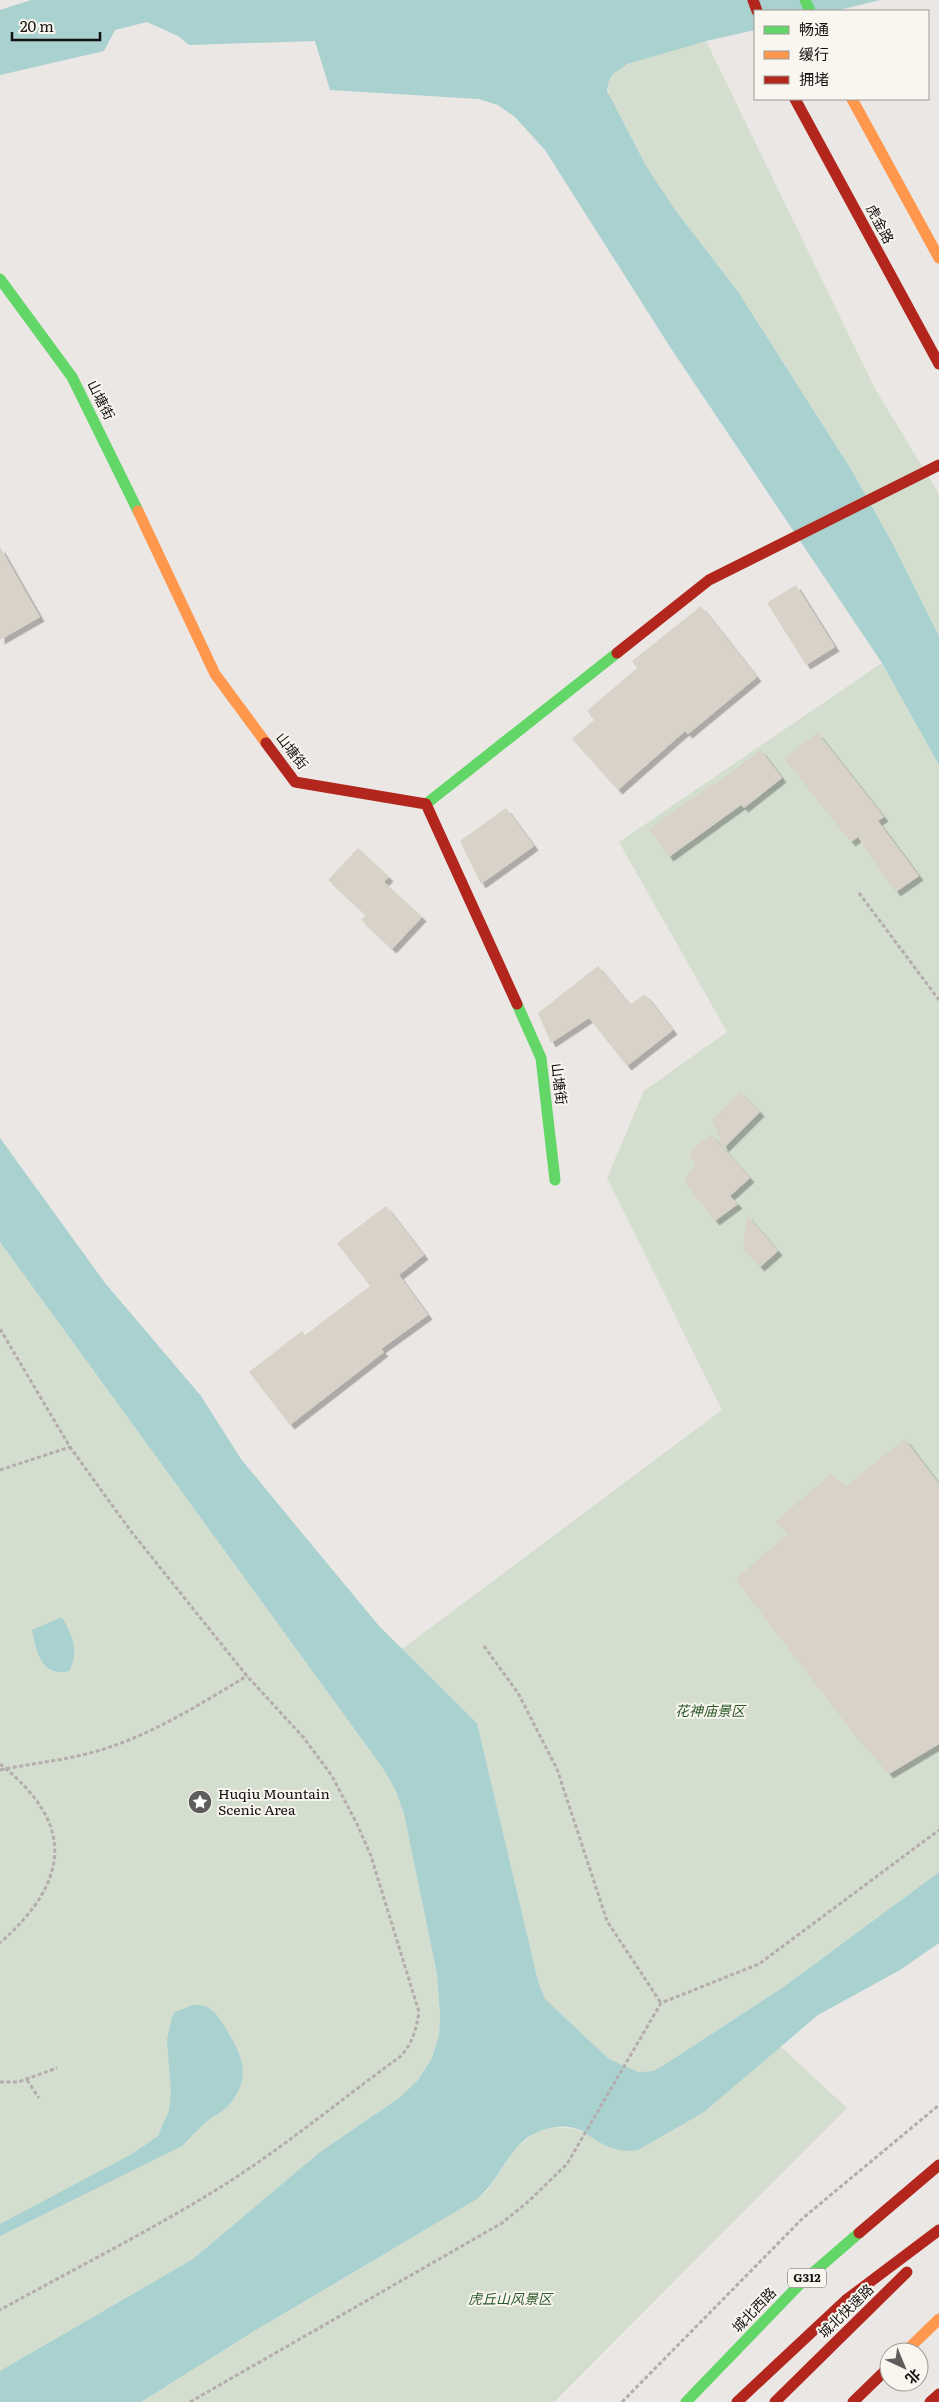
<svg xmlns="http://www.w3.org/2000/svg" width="939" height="2402" font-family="Literata,'Noto Sans SC',serif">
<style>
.green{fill:#d3decf}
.water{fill:#a8d1d0}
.building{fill:#d8d2c9;filter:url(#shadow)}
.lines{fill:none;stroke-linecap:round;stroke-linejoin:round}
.path{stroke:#b4acad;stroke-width:3;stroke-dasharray:4 2.5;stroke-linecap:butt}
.fast{stroke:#63d668;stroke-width:11}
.slow{stroke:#ff974d;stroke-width:11}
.jam{stroke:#b3261e;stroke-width:11}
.labels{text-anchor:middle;stroke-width:4;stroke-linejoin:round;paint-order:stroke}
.shield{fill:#f9f5ef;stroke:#595654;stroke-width:1}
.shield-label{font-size:12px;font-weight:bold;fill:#141211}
.street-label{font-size:14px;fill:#141211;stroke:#f9f5ef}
.park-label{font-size:14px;font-style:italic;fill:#2b5a2a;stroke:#f9f5ef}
.poi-label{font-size:14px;fill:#141211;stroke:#f9f5ef;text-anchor:start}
</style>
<defs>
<filter id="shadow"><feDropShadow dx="4.5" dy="4.5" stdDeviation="0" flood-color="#0004"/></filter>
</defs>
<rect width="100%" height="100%" fill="#eae7e4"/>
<path class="green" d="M706,41L875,389L939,494V636L894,546L852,471L739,293L676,211L646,166L610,99C607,89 607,81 614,73C626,59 686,47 706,41Z
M882,663L939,765V1872L785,1986L664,2065L653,2071L638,2072L609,2059L545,1999L538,1981L477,1723L402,1649L722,1410L607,1178L644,1091L727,1032L619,842Z
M0,1242L382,1767L395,1789L404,1814L437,1974L440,2014L439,2035L432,2058L418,2080L399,2098L320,2152L193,2259L0,2371Z
M780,2046L847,2108L554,2402H141L256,2330L477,2199L487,2191L514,2150L536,2132L549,2127L578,2129L598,2141L704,2112Z"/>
<path class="water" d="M31,0H880L835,11H755V30L706,41L627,64L613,74L609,81L607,91L646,166L676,211L739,293L852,471L894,546L939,636V765L882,663L670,347L545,150L515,117L498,105L479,99L330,90L315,41L189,45L178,36L147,22L115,30L104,51L0,75V10Z
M0,1138L105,1283L201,1396L241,1459L297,1527L379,1626L477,1723L538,1981L545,1999L609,2059L638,2072L653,2071L664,2065L785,1986L939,1872V1943L900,1970L818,2015L704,2112L638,2150C619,2153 607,2147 591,2137C587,2135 583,2130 578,2129C562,2123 541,2128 527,2138C505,2155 498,2182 477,2199L256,2330L141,2402H0V2371L193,2259L320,2152L399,2098L418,2080L432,2058L439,2035L440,2014L437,1974L404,1814L395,1789L382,1767L0,1242Z
M62,1617C72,1635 80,1652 69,1671C40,1677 37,1652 32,1630Z
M193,2005C211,2004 216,2013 225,2027C242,2056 253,2076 229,2105C223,2112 214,2115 207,2121C198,2129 190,2138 182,2146L0,2236V2224L2,2223L132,2154L158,2136L169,2110L171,2092L167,2040L172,2017L175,2012Z"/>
<path class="building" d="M0,547L40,617L0,640Z
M796,585L835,647L806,665L767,603Z
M701,606L757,677L688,734L685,731L618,790L572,739L594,720L587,711L637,668L632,661Z
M818,733L884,817L878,821L919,876L896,892L858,837L851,842L784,758Z
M761,750L782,778L744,808L741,805L669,857L649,829L712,784L713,786Z
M506,808L534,846L481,884L460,841Z
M358,848L389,877L384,882L422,917L392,949L361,920L366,915L328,880Z
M598,966L630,1005L645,994L673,1030L627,1066L589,1018L551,1043L538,1013Z
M741,1092L760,1112L724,1148L712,1120Z
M711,1134L750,1178L730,1196L738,1204L715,1221L684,1181L695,1166L689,1152Z
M386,1206L424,1255L399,1275L428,1315L381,1349L384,1352L290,1425L249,1372L302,1331L305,1335L370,1286L337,1243Z
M747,1215L778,1251L760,1267L743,1248Z
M905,1439L939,1484V1744L889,1774L854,1734L735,1579L788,1534L776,1521L831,1474L846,1486Z"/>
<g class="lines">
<path class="path" d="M859,893L939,1000
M0,1329L70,1447L130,1530L247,1676L304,1738L332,1776L358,1826L371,1856L419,2012C416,2030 413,2042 401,2056C340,2100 281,2150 216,2190C146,2233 72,2270 0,2310
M0,1470L70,1447
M484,1646L518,1693L557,1769L607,1921L661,2003
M0,1764C76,1824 70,1881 0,1943
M0,1770C29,1764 58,1761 86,1754C144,1740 197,1706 247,1676
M27,2080L39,2098
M0,2082H18L57,2068
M190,2402L502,2223L530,2200L567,2164L661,2003L759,1964L939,1830
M622,2402L803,2218L939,2105"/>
<path class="fast" d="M805,0L810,11
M0,279L72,377L138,511
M426,804L617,653
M517,1004L541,1058L555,1180
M686,2402L800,2284L859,2233"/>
<path class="slow" d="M852,99L939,258
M138,511L215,674L266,743
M905,2352L939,2319"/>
<path class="jam" d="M753,0L757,11
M795,99L939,364
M617,653L709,580L939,465
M266,743L295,782L426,804L517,1004
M859,2233L939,2165
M737,2402L846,2300L939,2230
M775,2402L907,2272
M853,2402L889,2367
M930,2402L939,2394"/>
</g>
<defs>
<g id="sight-disc" transform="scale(1.25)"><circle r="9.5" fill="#5f5d5b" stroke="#f9f5ef"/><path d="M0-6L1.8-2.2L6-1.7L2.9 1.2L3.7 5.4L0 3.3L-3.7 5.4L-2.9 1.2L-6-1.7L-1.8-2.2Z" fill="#fff"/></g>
</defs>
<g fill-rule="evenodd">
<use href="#sight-disc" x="200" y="1802"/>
</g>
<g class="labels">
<rect class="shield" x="788" y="2268.5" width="38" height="19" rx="4"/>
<g class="shield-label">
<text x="807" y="2282">G312</text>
</g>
<g class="street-label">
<text transform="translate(880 224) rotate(62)" y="5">虎金路</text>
<text transform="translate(101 400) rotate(63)" y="5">山塘街</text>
<text transform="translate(292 751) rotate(52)" y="5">山塘街</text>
<text transform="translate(559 1084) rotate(83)" y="5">山塘街</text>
<text transform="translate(754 2310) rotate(-46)" y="5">城北西路</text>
<text transform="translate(846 2311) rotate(-44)" y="5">城北快速路</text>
</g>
<g class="park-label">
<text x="710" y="1716">花神庙景区</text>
<text x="510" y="2304">虎丘山风景区</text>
</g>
<g class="poi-label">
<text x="218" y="1799">Huqiu Mountain<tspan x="218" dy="16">Scenic Area</tspan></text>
</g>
</g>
<rect x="754" y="10" width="175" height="90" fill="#f9f5ef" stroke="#9d9a96"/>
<rect x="764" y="26" width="25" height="8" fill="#63d668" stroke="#9d9a96"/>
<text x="799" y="35" font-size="15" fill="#141211">畅通</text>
<rect x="764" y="51" width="25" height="8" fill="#ff974d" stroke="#9d9a96"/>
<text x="799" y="60" font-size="15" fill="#141211">缓行</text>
<rect x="764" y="76" width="25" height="8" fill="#b3261e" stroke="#9d9a96"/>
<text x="799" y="85" font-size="15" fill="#141211">拥堵</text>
<g transform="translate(904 2367) rotate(136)"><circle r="24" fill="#f9f5ef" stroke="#9d9a96"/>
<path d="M0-4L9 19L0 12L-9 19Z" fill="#5f5d5b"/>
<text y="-8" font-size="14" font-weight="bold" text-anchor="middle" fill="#141211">北</text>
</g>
<path d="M12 32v8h88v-8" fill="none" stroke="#141211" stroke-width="2.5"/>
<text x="20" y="32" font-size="15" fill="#141211" stroke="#f9f5ef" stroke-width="4" paint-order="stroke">20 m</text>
</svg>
